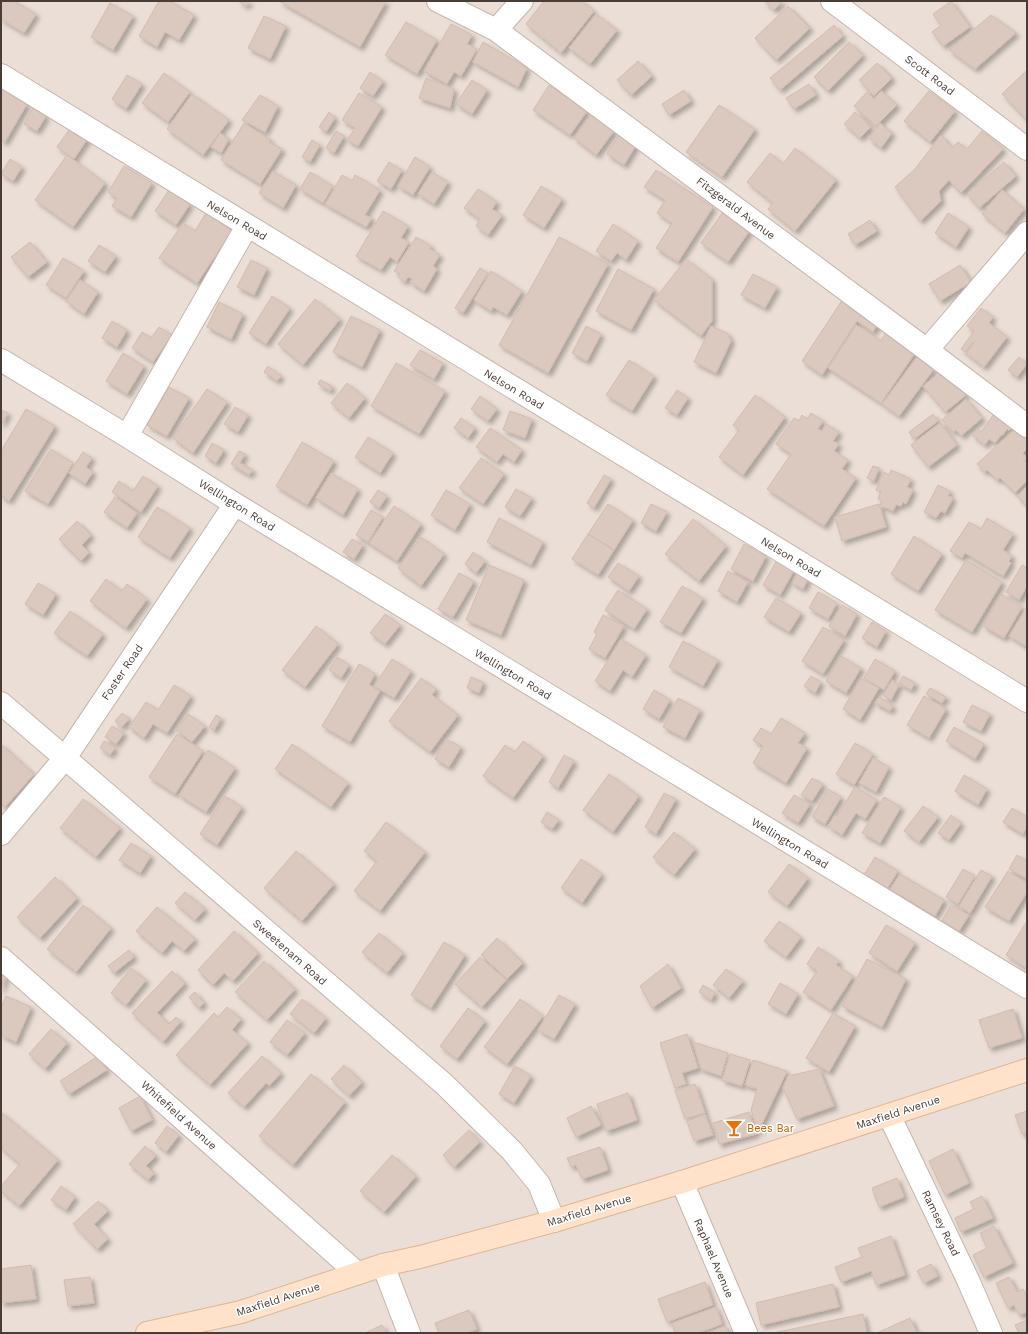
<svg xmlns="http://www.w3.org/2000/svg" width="1028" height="1334" font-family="'Work Sans',sans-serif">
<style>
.residential{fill:#eaded6}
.building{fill:#dbc8bf;stroke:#d4bbaf;filter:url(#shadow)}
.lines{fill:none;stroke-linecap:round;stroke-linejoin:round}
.street-casing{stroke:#c5b5ad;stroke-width:24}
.secondary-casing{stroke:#dcb696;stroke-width:24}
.street{stroke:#fff;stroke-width:22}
.secondary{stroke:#ffe2c9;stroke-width:22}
.labels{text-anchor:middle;stroke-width:3;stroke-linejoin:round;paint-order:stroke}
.street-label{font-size:11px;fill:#4a3c36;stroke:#fff}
.food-label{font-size:11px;fill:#c56008;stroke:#fff;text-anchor:start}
</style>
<defs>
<filter id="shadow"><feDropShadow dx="3.5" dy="3.5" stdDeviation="2" flood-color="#0004"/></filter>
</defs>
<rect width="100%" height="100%" fill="#f5eee8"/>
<path class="residential" d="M1,1H1027V1333H1Z"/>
<path class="building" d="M1,1H14L36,14L24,33L1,19Z
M159,1H170L194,15L179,40L165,32L157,47L139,36Z
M238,1H250L246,6Z
M279,1H386L360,47Z
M544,1H582L594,11L561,53L526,24Z
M764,1H783L774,10Z
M951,1L970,27L943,46L932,32L941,25L933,14Z
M110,3L133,16L113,50L91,37Z
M788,6L810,28L776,60L755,38Z
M596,14L617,30L590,64L569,48Z
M991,15L1016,33L975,69L949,50Z
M264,16L286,26L270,59L248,48Z
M406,22L437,40L417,74L385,55Z
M451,24L472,35L467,44L477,49L461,76L454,72L447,84L424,71Z
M834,25L843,36L780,90L770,78Z
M483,42L527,68L518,87L473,62Z
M849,42L863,55L828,91L814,77Z
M638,61L652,76L631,95L617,80Z
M877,63L892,78L874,96L859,80Z
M1026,71H1027V120L1002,94Z
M370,72L383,81L373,96L360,88Z
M164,73L190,92L168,122L142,103Z
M127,75L142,84L126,109L112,99Z
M426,78L454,89L450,108L419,98Z
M472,80L487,90L472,114L456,104Z
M809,84L816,95L794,109L786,98Z
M549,85L587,111L570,135L533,110Z
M1,89L27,104L5,142L1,140Z
M684,90L691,101L669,115L662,104Z
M881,91L897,105L876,126L854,106L867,92L874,99Z
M929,91L955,111L930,142L904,121Z
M359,93L382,107L358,146L347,140L355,128L342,120Z
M192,94L229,120L203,155L167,129Z
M260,95L278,106L265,132L242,120Z
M719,105L755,129L722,177L686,152Z
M33,108L46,116L37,131L24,124Z
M329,112L335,118L326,132L319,127Z
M855,112L871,127L860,138L844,124Z
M591,114L614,131L596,155L574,138Z
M244,123L271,140L269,142L282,149L260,184L221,160Z
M880,123L892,133L881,148L869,138Z
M71,127L88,138L74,159L57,147Z
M336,131L344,136L334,153L326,148Z
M982,131L1003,149L961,193L949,180L939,191L941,201L920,221L895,187L915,169L941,135L952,148L958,142L967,149Z
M621,132L638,142L624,165L607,154Z
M220,133L229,139L221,153L211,147Z
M312,140L320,145L310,162L302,157Z
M795,148L836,180L795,231L768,209L773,203L747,182L770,153L783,164Z
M67,155L105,183L73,227L35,200Z
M415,157L430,167L413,195L398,186Z
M10,159L22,167L13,181L1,174Z
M389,162L402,170L391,189L377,181Z
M1004,162L1016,176L979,208L967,194Z
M124,166L152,183L131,217L112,206L117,198L108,192Z
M656,170L713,207L678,262L656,248L672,223L657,213L665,200L644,187Z
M273,171L296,185L283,208L259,193Z
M310,172L333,186L323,203L300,189Z
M432,172L448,182L434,204L418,194Z
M342,175L352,181L355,175L380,190L365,215L372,218L366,227L325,204Z
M541,186L562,199L544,228L523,215Z
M478,189L497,202L492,209L502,215L488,235L476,226L480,219L464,208Z
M169,190L190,204L176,225L155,211Z
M1002,190L1024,209L1005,233L982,214Z
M383,211L408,226L401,238L409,242L397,262L390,257L381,270L356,256Z
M723,212L750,230L728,262L701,243Z
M206,213L232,231L197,283L159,258L183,223L195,231Z
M948,213L969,227L956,247L935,233Z
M870,220L877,231L855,245L848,234Z
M613,224L638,241L626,260L617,253L611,261L596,251Z
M416,237L431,246L430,249L440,255L433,266L437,269L424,291L410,282L412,279L408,277L405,282L398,277L400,274L394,271Z
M559,237L608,264L548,373L499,345Z
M30,242L47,262L28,277L11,257Z
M99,245L116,256L105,272L88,261Z
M63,258L84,271L66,298L46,285Z
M686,259L712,279V321L701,336L654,300Z
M251,260L267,268L254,295L237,287Z
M960,265L971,282L940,301L929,284Z
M480,268L488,273L463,313L455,308Z
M618,269L654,289L631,330L596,311Z
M491,271L522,291L507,315L493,307L491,311L474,300Z
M753,274L777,287L765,308L741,295Z
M80,280L98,292L84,314L66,301Z
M272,296L290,308L266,344L249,333Z
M315,299L340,319L303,365L278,344Z
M843,299L879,322L873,332L857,321L822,375L802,361Z
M219,302L243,314L231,339L207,327Z
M981,308L993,317L989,323L1007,337L984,367L966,353L974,343L973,342L965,352L961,349L974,331L967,326Z
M351,316L380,330L362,367L333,352Z
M112,321L127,330L117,347L102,338Z
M856,325L881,341L887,330L917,350L881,403L828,368Z
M586,326L601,334L587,361L572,353Z
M711,326L727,333L731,341L716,373L694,362Z
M159,327L172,335L153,362L132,348L142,332L151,338Z
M420,350L443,363L434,379L410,365Z
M123,353L144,366L127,394L106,381Z
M917,357L934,369L899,416L882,404Z
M1019,357L1027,364L1017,377L1008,370Z
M629,360L654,376L632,411L606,395Z
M396,363L445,391L419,434L371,406Z
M268,366L281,376L277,381L264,372Z
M944,369L966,395L945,412L923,386Z
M320,380L332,386L330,391L318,384Z
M347,383L365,398L349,418L331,403Z
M169,387L189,398L167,436L147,425Z
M207,389L227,402L193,453L173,438Z
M677,390L688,398L677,415L665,408Z
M755,395L785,417L743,475L719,457L739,430L733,425Z
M480,396L497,409L488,421L471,409Z
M966,399L982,418L961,436L956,430L953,432L942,420Z
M235,407L248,415L238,432L224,424Z
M26,409L55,426L9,501L1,496V451Z
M1,410L8,413L1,425Z
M997,410L1015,423L1009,431L1007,429L1002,436L1001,435L995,443L989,439L985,445L972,435L977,429L981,432Z
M510,411L532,419L525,438L503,430Z
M811,413L823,421L818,429L822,431L826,424L839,432L833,441L839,444L834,451L848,460L842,469L856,478L824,526L767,489L791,454L776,444L794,418L799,421L802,415L807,419Z
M933,414L938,421L914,439L909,432Z
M461,418L475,428L468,438L454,428Z
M940,423L957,445L928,467L911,445Z
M490,428L522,450L514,462L503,454L497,462L476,447Z
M1015,429L1027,442V449L1023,453L1027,459L1023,462L1027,459V481L1015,493L1000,478L997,480L987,470L984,472L977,464Z
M368,437L393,453L380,473L355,457Z
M302,442L334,461L307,505L276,486Z
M212,443L224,450L216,463L205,456Z
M51,449L73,463L48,504L25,491Z
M239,451L245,454L240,463L253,470L249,475L231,464Z
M83,452L92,458L86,467L93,472L85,484L69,473Z
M481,458L504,474L483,504L459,488Z
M873,466L879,468L874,481L867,478Z
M891,470L911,479L907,487L913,490L906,504L903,502L901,506L896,505L893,511L880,505L882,501L878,499L881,492L876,490L884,472L889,475Z
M331,473L358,489L343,515L316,498Z
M604,475L611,479L594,508L587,503Z
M143,476L158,486L141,512L112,492L119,481L133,491Z
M938,485L950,491L948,496L953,498L945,513L941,511L936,518L924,512Z
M1027,486V506L1017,496Z
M516,489L532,498L520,516L505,507Z
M378,490L387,496L379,508L370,502Z
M446,490L470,504L455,530L431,515Z
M115,497L137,513L127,528L104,512Z
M608,504L633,520L614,550L588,534Z
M651,504L667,512L656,531L641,523Z
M879,504L886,527L842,541L835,517Z
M394,506L421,524L397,561L369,543Z
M157,507L190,528L170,558L138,537Z
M371,510L383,517L368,542L356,535Z
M499,518L543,542L531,565L487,542Z
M987,518L1013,534L1003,550L1012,556L1009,561L1011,563L1003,576L965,553L962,558L950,551L969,522L981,529Z
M693,519L726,546L699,581L665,554Z
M77,521L91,535L82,545L89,552L81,561L59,539Z
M588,534L614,550L598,575L572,559Z
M914,536L942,554L918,591L891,574Z
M421,537L444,554L421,586L398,568Z
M352,539L363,545L354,559L343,552Z
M744,544L766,556L753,581L731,569Z
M473,552L485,561L476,573L465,564Z
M777,560L795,569L780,595L763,585Z
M966,560L1002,582L972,632L935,610Z
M618,563L639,576L629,591L608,577Z
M489,565L524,580L501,635L466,620Z
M1022,565L1027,568V586L1019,600L1006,592Z
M728,571L748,582L737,602L718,591Z
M459,573L474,581L453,617L438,609Z
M797,573L808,579L803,589L792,583Z
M106,579L122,591L127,584L147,599L126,628L90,601Z
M38,583L56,594L43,615L25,604Z
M682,586L703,598L681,633L660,622Z
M618,590L647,609L634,629L605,610Z
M818,592L837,603L828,619L809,608Z
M1001,594L1022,607L1004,638L983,626Z
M776,598L801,613L789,632L764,617Z
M842,605L857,614L845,636L829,626Z
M1027,607V647L1009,636Z
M70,611L103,634L87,656L54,633Z
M385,614L400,625L385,644L370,633Z
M603,615L624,626L605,658L589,649L597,634L594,632Z
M872,622L886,631L877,647L862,638Z
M316,626L338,644L305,687L282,670Z
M823,627L844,640L823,674L802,661Z
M621,639L646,655L632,677L623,670L610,691L595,681Z
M683,641L718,660L703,686L669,667Z
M841,656L861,668L846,693L826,681Z
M337,657L349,665L341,678L329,670Z
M392,659L411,671L394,698L374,686Z
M875,659L895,671L884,690L864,678Z
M359,664L375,674L369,685L380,691L350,742L322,726Z
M811,676L821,682L815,693L804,686Z
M903,676L915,683L911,690L899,683Z
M471,677L483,682L479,693L467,688Z
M421,678L436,689L432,695L458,715L430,752L389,721Z
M861,678L879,688L860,720L843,709Z
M892,680L899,685L891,700L883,695Z
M174,685L191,696L167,733L153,724L144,738L129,727L146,702L158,710Z
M930,688L946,697L942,703L926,694Z
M654,690L670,700L659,719L643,709Z
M924,696L946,709L929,738L907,725Z
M879,697L893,706L890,711L875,703Z
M678,698L700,710L685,738L663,727Z
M972,705L990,714L981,731L963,722Z
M122,713L129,719L122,727L115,721Z
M188,714L205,726L192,742L176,730Z
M216,715L221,718L214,730L209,727Z
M781,718L805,733L798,743L807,748L786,783L753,763L763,746L753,740L761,728L771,734Z
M112,726L124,733L116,744L105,737Z
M954,727L984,744L975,759L946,741Z
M177,734L203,751L175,794L149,777Z
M446,739L461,747L449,767L435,759Z
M104,741L115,748L110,755L100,748Z
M523,741L543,756L513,798L483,776L505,745L515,752Z
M855,743L873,754L854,785L836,774Z
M1,744L34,774L5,807L1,803Z
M292,744L348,783L331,807L275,769Z
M208,750L235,768L206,812L179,795Z
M564,755L574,761L558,788L549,782Z
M873,758L889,767L876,792L859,783Z
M609,774L639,796L613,832L583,810Z
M964,775L987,789L978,805L955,791Z
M812,778L823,784L812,801L801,795Z
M855,787L877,800L865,819L856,813L842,835L828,826L835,815L837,816Z
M828,789L841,797L825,824L812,817Z
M664,793L676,799L656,834L645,827Z
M794,795L810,804L798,823L782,813Z
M225,796L242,807L217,845L200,834Z
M884,797L901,807L880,843L862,833Z
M83,799L120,828L96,857L60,828Z
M923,806L938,817L919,842L904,831Z
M1012,808L1027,817V827L1023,834L1003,822Z
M547,812L559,820L552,829L541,822Z
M951,815L961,823L949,840L938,833Z
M386,822L425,852L380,911L354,891L377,861L364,851Z
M674,832L695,849L674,875L653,857Z
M131,843L151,856L140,873L119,860Z
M296,851L334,884L302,921L264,888Z
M1017,855L1027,861V879L1009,869Z
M875,857L898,871L887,889L864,875Z
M581,859L602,874L582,903L561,888Z
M789,864L808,878L787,906L768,892Z
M963,869L975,876L958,904L946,897Z
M981,870L992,876L970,913L959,906Z
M1008,871L1027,883V892L1009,921L985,907Z
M900,874L944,900L935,916L890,889Z
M55,877L77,898L40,938L17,917Z
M185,892L205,909L195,920L175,903Z
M83,905L111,928L76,972L47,949Z
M951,905L969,915L959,931L942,921Z
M157,907L195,939L184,951L172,941L162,953L136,931Z
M779,921L801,937L786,957L764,941Z
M1027,921V965L1026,968L1006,955Z
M886,925L915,943L897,971L869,953Z
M234,931L258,953L233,981L224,973L213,985L198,970Z
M379,933L403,953L387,973L362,952Z
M497,938L523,963L507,979L481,955Z
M444,942L465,955L431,1008L411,995Z
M818,947L839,961L836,965L853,976L831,1010L803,992L817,971L807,964Z
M129,950L134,957L114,973L108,966Z
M480,957L506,980L482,1007L455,984Z
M867,959L906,979L882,1027L842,1006Z
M264,961L295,989L267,1020L235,992Z
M668,964L681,988L652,1008L640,986Z
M131,968L146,980L126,1005L111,993Z
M726,969L743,981L729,998L713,985Z
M172,971L185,983L157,1013L169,1024L176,1017L181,1021L163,1042L132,1013Z
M1,974L6,976L1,990Z
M780,983L798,994L786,1014L768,1004Z
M703,985L715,993L711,1000L699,992Z
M195,992L204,1003L199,1008L189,997Z
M559,995L575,1004L554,1039L538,1030Z
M6,996L31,1007L16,1042L1,1035V1008Z
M302,999L326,1018L314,1033L290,1014Z
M520,999L543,1016L507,1064L484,1047Z
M227,1007L241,1019L232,1030L248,1043L210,1085L176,1055L214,1013L218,1017Z
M468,1008L485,1021L457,1059L440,1046Z
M1013,1009L1022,1038L989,1048L979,1020Z
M833,1013L855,1026L829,1072L806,1058Z
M287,1020L305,1033L287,1055L270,1042Z
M51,1029L67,1043L45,1069L29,1054Z
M687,1034L698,1068L682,1073L686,1084L675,1088L660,1043Z
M693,1042L728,1053L721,1076L701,1069Z
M730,1054L750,1060L742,1086L722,1080Z
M98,1056L107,1070L69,1094L60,1081Z
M262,1056L281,1073L269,1086L266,1083L244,1107L228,1093Z
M753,1060L787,1071L758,1132L751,1110L757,1089L745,1085Z
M344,1065L362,1082L349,1096L331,1079Z
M515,1066L531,1076L514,1103L499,1094Z
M819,1069L834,1106L797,1119L783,1088L788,1076Z
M311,1074L345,1102L293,1165L259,1136Z
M695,1084L705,1113L685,1119L675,1090Z
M628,1093L637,1120L606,1131L597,1104Z
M140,1096L152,1120L131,1131L119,1108Z
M591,1106L601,1125L576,1137L567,1118Z
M1027,1111V1132L1022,1134L1015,1115Z
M1,1112L58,1160L19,1206L1,1191V1186L20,1164L1,1148Z
M749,1112L756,1134L719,1144L713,1123Z
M705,1114L713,1135L694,1141L687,1121Z
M167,1126L179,1135L166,1152L155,1143Z
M469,1130L480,1142L454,1167L443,1155Z
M145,1146L156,1156L146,1166L154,1173L148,1180L129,1164Z
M600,1147L608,1170L582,1179L576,1165L571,1167L567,1158Z
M953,1149L969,1183L945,1195L929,1161Z
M392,1155L416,1176L384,1212L360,1191Z
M897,1178L904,1197L879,1207L872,1188Z
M61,1186L75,1197L66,1210L51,1200Z
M982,1196L993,1218L961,1232L955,1218L974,1209L970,1202Z
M98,1201L108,1211L94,1224L108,1239L97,1249L73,1224Z
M994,1226L1013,1263L984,1277L973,1255L987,1248L980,1233Z
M891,1236L905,1275L876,1285L871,1271L841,1282L835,1267L862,1257L858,1248Z
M931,1264L938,1276L924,1283L917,1271Z
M31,1265L36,1299L1,1303V1269Z
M90,1277L94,1303L68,1306L64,1280Z
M1009,1277L1017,1292L1023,1289L1027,1296V1312L1019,1315L1014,1305L1008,1308L996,1283Z
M705,1282L713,1305L667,1322L658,1299Z
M833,1284L839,1307L761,1325L756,1303Z
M716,1307L722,1324L699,1333H675L672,1323Z
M469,1310L477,1329L468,1333H439L435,1323Z
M863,1314L867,1333H773Z
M910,1318L917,1333H880L879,1332Z
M1027,1320V1333H1019L1015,1325Z
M382,1325L386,1333H365Z
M725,1326L728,1333H706Z"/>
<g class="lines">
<g class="street-casing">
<path id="street" d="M438,1L496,30L927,350L1027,426
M832,1L1027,149
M496,30L522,1
M1,75L1027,701
M927,350L1027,233
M1,360L127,436L235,504L1027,987
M127,436L247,226
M1,703L444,1084L512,1151L539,1184L554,1221
M1,834L65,758L235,504
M1,958L357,1273
M889,1115L968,1280L991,1333
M682,1182L746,1333
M383,1265L409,1333"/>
</g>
<g class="secondary-casing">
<path id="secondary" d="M147,1333L241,1312L383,1265L420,1257L554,1221L682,1182L1027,1070"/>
</g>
<use href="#street" class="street"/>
<use href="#secondary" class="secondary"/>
</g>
<defs>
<g id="bar-bare" transform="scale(1.38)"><path d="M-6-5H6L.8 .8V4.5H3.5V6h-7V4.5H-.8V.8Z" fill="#e8710a" stroke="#fff" stroke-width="2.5" paint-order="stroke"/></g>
</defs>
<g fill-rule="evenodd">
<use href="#bar-bare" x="734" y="1128"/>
</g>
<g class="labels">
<g class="street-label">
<text transform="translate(930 75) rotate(37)" y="4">Scott Road</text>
<text transform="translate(736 208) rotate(37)" y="4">Fitzgerald Avenue</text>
<text transform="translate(237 220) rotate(31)" y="4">Nelson Road</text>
<text transform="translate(514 389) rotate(31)" y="4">Nelson Road</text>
<text transform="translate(237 505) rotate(32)" y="4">Wellington Road</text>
<text transform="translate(791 557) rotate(31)" y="4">Nelson Road</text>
<text transform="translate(122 672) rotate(-56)" y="4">Foster Road</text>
<text transform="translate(513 674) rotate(31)" y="4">Wellington Road</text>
<text transform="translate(790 843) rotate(31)" y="4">Wellington Road</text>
<text transform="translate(290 952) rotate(41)" y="4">Sweetenam Road</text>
<text transform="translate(898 1112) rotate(-18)" y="4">Maxfield Avenue</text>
<text transform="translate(179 1115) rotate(42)" y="4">Whitefield Avenue</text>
<text transform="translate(589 1210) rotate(-17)" y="4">Maxfield Avenue</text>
<text transform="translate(941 1223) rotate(64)" y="4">Ramsey Road</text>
<text transform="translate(714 1258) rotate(67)" y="4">Raphael Avenue</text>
<text transform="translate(278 1299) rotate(-18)" y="4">Maxfield Avenue</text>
</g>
<g class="food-label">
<text x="747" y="1132">Bees Bar</text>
</g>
</g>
<rect width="1028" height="1334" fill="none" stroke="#4a3c36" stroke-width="4"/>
</svg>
